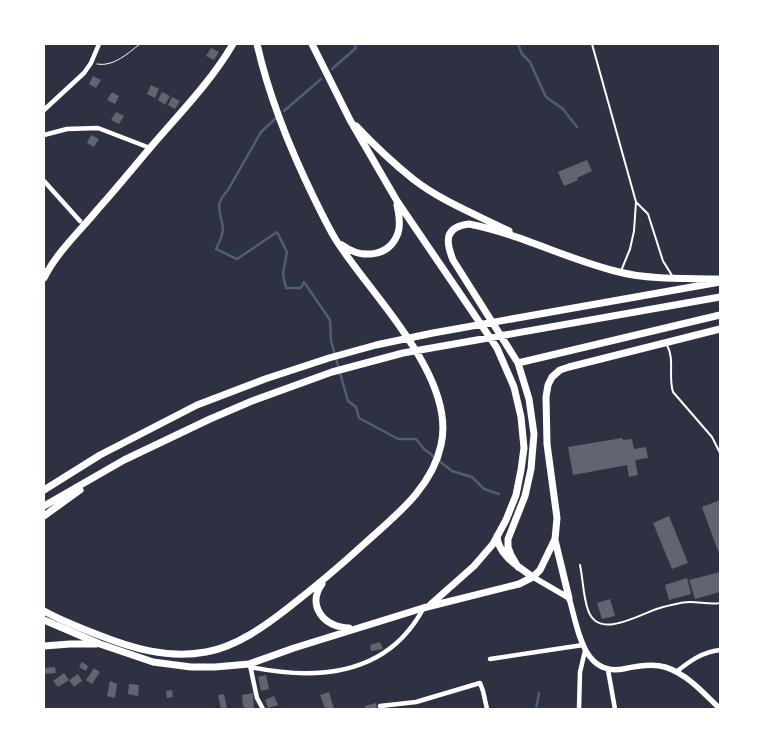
<svg xmlns="http://www.w3.org/2000/svg" width="764" height="753" font-family="'Times New Roman',serif">
<style>
.lines{fill:none;stroke-linecap:round;stroke-linejoin:round}
.stream{stroke:#4f5d75;stroke-width:2.5}
.building{fill:#626471}
.path{stroke:#fff;stroke-width:1}
.service{stroke:#fff;stroke-width:2}
.minor{stroke:#fff;stroke-width:4.5}
.tertiary{stroke:#fff;stroke-width:5.5}
.trunk{stroke:#fff;stroke-width:7}
</style>
<rect width="100%" height="100%" fill="#2d3142"/>
<g class="lines">
<path class="stream" d="M518,44L522,54L530,62L546,97L563,109L577,127
M332,69L356,48L354,44
M284,111L321,79
M276,118L261,132L228,190C213,206 221,210 223,229C223,235 219,243 216,249L237,259L277,232L287,252L283,274L286,288H301L304,282L330,320L331,341L348,401L356,407L359,418L398,439H416L424,449L452,471L472,477L484,489L499,494
M536,709L539,693"/>
</g>
<path class="building" d="M211,48L219,52L214,60L206,56Z
M93,76L101,80L96,88L89,84Z
M151,85L159,89L155,98L147,94Z
M112,92L119,96L115,104L107,100Z
M162,92L170,96L165,105L158,100Z
M172,97L180,101L175,109L168,105Z
M116,112L124,116L119,124L111,120Z
M91,135L99,139L94,147L87,143Z
M587,160L592,171L577,178L578,180L564,186L558,172Z
M622,438L623,440L632,439L634,449L646,447L648,458L635,460L638,475L629,477L627,465L573,475L568,447Z
M720,500V551H718L702,507Z
M669,516L688,563L672,569L653,523Z
M720,572V592L695,599L689,580Z
M687,578L691,594L669,600L665,585Z
M610,599L615,616L602,619L597,603Z
M380,642L383,649L371,651L370,645Z
M82,662L88,666L86,671L79,667Z
M55,667L56,673L44,674V668Z
M94,668L100,672L92,684L86,680Z
M64,673L69,680L58,687L53,681Z
M78,674L82,681L74,687L69,680Z
M266,675L269,689L261,691L258,677Z
M110,681L117,684L115,698L107,696Z
M129,684L139,685L138,696L128,694Z
M172,690L173,697L167,698L166,691Z
M329,692L334,709H325L320,695Z
M253,693L254,709H246L243,706L242,695Z
M224,694L227,709H221L218,695Z
M274,696L278,705L268,708L265,700Z
M376,703L377,709H366L365,706Z"/>
<g class="lines">
<path class="path" d="M97,64C114,67 128,53 140,44"/>
<path class="service" d="M592,44L636,202L634,231L630,249L621,271
M636,202L648,214L663,261L673,277
M667,345C675,360 668,376 673,392L712,437L720,453
M580,565C583,579 583,596 588,610C599,642 642,612 663,607C672,605 681,602 690,602C700,602 711,605 720,603"/>
<path class="minor" d="M44,110L84,73L91,63L99,44
M44,135L67,129L98,128L150,148
M44,181L80,221
M490,659L583,645
M250,665L257,698L263,709
M250,667C318,681 387,676 423,609
M608,670L615,709
M676,672C690,661 702,652 720,650
M380,706L416,702L480,683L483,691L487,709
M579,709L580,672L585,651"/>
<path class="tertiary" d="M533,577L569,598C578,627 582,676 623,669C636,666 652,663 665,667C687,674 704,693 720,709"/>
<path class="trunk" d="M312,44L350,120L397,201L497,348L514,387L521,417L524,448L521,470L516,495L506,520L493,544L474,566L430,605
M356,126C374,145 393,163 413,179C441,201 477,215 509,231
M342,245C361,259 389,258 398,233C401,224 399,214 397,205
M44,278C57,252 80,231 98,209C116,189 133,168 150,148C179,114 210,83 233,44
M518,363L720,315
M44,490L100,455L197,405L265,379L329,358L376,345L433,333L720,282
M44,506L124,460L210,419L252,401L332,372L403,353L720,297
M44,516L80,490
M497,536C498,555 519,567 533,577
M555,540L569,598
M518,567L511,555L508,547V539L525,496L531,469L534,434L529,399L518,363L453,260C445,240 445,227 469,224C521,234 568,260 619,272C651,280 686,278 719,279
M322,584C306,606 325,628 349,628
M44,611C60,620 78,627 96,634C131,648 167,659 206,652C236,647 265,626 288,608C315,587 340,566 364,544C395,516 432,488 441,445C457,377 370,294 336,240C328,227 321,212 314,198C290,149 269,97 257,44
M44,620L100,644L153,662L191,667H215L249,664L294,648L423,608L519,584L533,577L540,570L555,539L557,518L547,444L546,397L548,385L552,377L560,370L569,367L720,329
M44,646L70,644H96"/>
</g>
<rect width="764" height="753" fill="none" stroke="#ffffff" stroke-width="90"/>
</svg>
